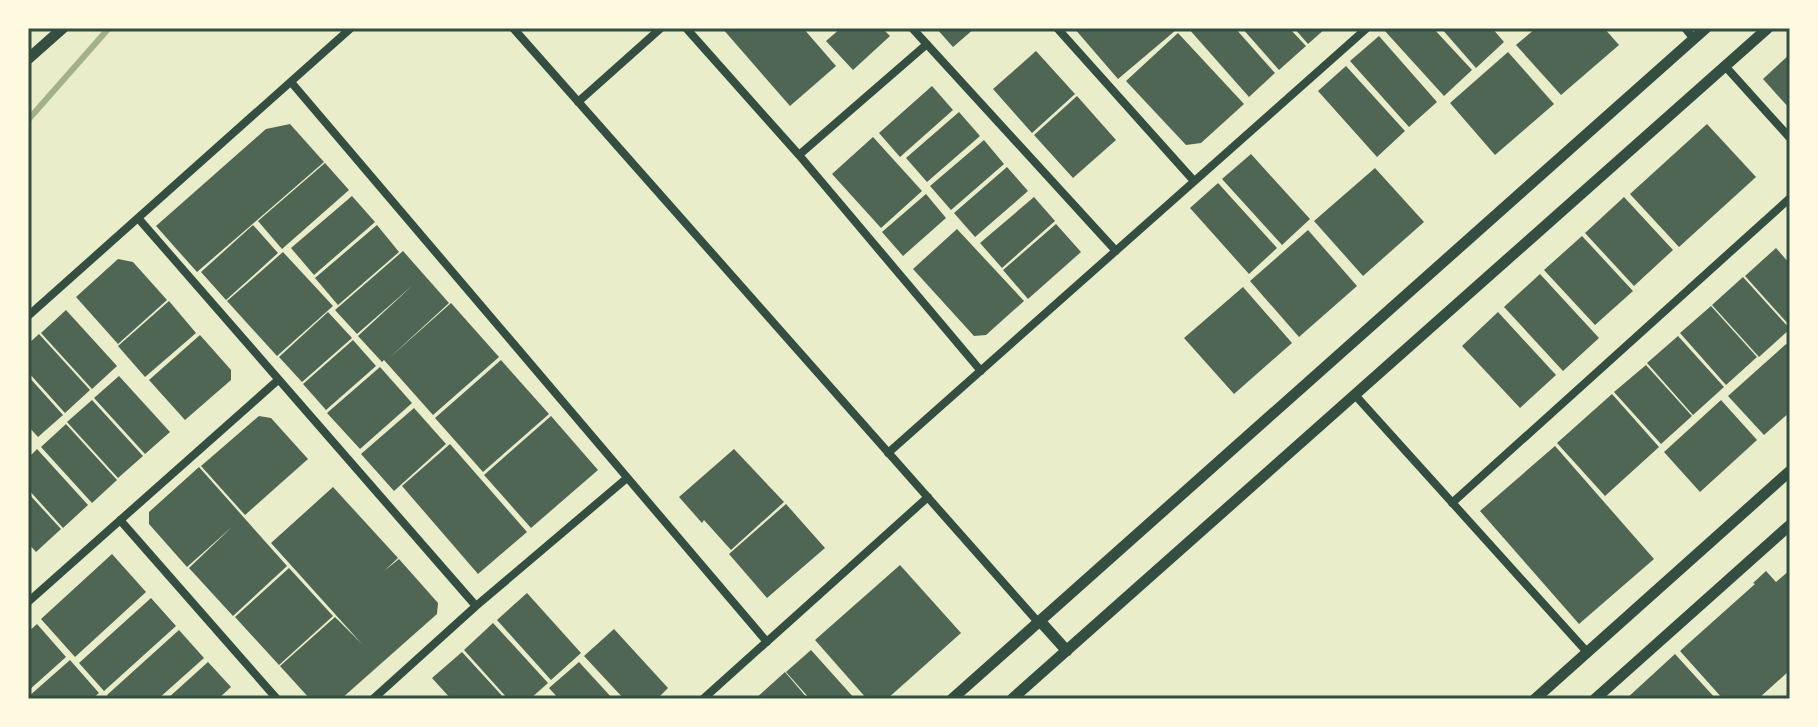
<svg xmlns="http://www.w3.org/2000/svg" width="1818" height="727" font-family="'Asap Condensed',sans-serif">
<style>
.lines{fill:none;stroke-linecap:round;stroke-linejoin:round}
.stream{stroke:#a3b18a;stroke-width:6}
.building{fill:#4f6655}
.minor{stroke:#344e41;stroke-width:8}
.tertiary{stroke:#344e41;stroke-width:11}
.neatline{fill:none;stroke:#344e41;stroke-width:3}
</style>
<rect width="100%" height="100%" fill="#e9edc9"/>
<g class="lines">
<path class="stream" d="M28,120L109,28"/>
</g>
<path class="building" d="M722,28H803L836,66L790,106Z
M841,28H882L890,36L853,70L826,41Z
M936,28H975L953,47Z
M1074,28H1175L1176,30L1118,79Z
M1188,28H1235L1275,73L1249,97Z
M1242,28H1289L1306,46L1279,70Z
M1294,28H1326L1308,44Z
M1387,28H1433L1472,70L1444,96L1384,30Z
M1441,28H1492L1504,42L1476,68Z
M1536,28H1604L1619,45L1561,95L1516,45Z
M1178,33L1244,104L1201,143L1186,145L1126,81Z
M1379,36L1437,102L1409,127L1350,61Z
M1036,51L1075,94L1032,133L993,89Z
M1508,52L1554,104L1495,155L1450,103Z
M1790,54V109L1763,79Z
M1346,66L1405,131L1377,157L1318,91Z
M932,86L953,110L900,157L879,133Z
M1077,96L1116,140L1073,178L1034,135Z
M959,112L980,136L927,182L906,158Z
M290,124L324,162L197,272L156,226L266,129Z
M1707,124L1756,177L1679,247L1630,194Z
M873,137L922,191L881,228L832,174Z
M984,140L1004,164L951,210L930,186Z
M1251,154L1310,219L1282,245L1222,179Z
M325,163L349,190L282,249L258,221Z
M1007,167L1028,191L975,237L954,213Z
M1375,168L1424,222L1363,276L1314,221Z
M1218,183L1277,248L1249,274L1190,208Z
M926,194L946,218L903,256L882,232Z
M352,196L375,222L314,275L291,248Z
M1034,197L1055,221L1002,268L980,243Z
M1624,197L1673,250L1634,286L1585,233Z
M1056,224L1081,252L1028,299L1003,270Z
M253,225L278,253L226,300L201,272Z
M377,225L399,252L338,305L315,278Z
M957,229L1024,301L986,335L974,336L913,269Z
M1308,230L1357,286L1299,337L1250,281Z
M1582,236L1633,291L1595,325L1544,270Z
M1776,248L1790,264V326L1745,276Z
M403,251L449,303L388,359L451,303L499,357L433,415L384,360L382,362L358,336L413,285L357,334L335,310Z
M283,252L333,306L277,356L227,301Z
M118,259L133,262L167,300L118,344L76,297Z
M1540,274L1599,338L1563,371L1504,307Z
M1743,277L1790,329L1759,357L1712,305Z
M1243,287L1292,343L1234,394L1184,338Z
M169,301L196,333L145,377L118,346Z
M1711,306L1757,357L1726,385L1680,333Z
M66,310L117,366L92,389L41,333Z
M328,312L352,338L302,382L279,357Z
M1498,312L1556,375L1520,408L1462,346Z
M39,334L90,390L65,413L28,372V344Z
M200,335L231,370V380L185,420L149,380Z
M1678,336L1724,387L1693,415L1647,363Z
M353,340L376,366L326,410L303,384Z
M1786,344L1790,348V412L1764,435L1728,396Z
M501,360L549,414L483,472L435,418Z
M1646,365L1692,416L1661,444L1614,392Z
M380,367L412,403L360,449L327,413Z
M28,376L63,415L38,437L28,426Z
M119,376L170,432L145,454L94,398Z
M1612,394L1659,447L1605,496L1557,443Z
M92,400L143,456L118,478L67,422Z
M1721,400L1757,440L1700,492L1664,452Z
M414,408L446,444L394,491L361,454Z
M259,416L271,418L308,459L245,515L201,466Z
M551,416L598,470L531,528L484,475Z
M66,424L117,480L92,503L41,447Z
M450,444L527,532L478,574L402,486Z
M1555,446L1654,559L1579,624L1480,511Z
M37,449L88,505L63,528L28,489V458Z
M734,449L784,502L731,550L704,520L702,523L679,497Z
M199,467L287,566L233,616L189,568L233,526L187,567L149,524V512Z
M333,487L398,558L384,571L399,559L438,603L437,614L341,699H310L280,666L335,617L362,644L271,543Z
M28,493L61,529L36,552L28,543Z
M786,504L825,548L767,598L729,554Z
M112,554L146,592L75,657L41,619Z
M900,565L961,633L887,699H867L815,640Z
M289,568L333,616L279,665L235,617Z
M1790,570V670L1758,699H1723L1680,651L1755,584L1753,583L1766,571L1776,582Z
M527,593L581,653L551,680L497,620Z
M151,598L176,626L104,691L79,663Z
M493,623L548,683L530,699H508L464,650Z
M37,624L66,657L28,691V632Z
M614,629L668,688L657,699H624L584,656Z
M179,630L204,658L158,699H110L107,695Z
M811,650L855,699H810L786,672Z
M462,652L505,699H451L432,678Z
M1675,654L1716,699H1626Z
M70,660L99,693L92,699H28V697Z
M208,662L231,687L218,699H167Z
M579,662L613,699H559L549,688Z
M785,672L808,699H755Z"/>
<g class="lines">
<path class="minor" d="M513,28L1038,622
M686,28L799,155L981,371
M912,28L1116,251
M1057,28L1194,181
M1685,28L1694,39
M1725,66L1790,138
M291,82L767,642
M578,102L661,28
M799,155L927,44
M138,218L476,606
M28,316L351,28
M1355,395L1587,652
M888,453L1367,28
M1452,503L1790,198
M120,520L277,699
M28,602L278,380
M373,699L476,606L627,478
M703,699L928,497"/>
<path class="tertiary" d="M28,59L63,28
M1040,621L1067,651
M952,699L1706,28
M1012,699L1768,28
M1535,699L1790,471
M1595,699L1790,525"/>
</g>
<rect width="1818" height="727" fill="none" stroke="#fefae0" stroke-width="60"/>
<rect x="30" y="30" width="1758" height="667" class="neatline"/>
</svg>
